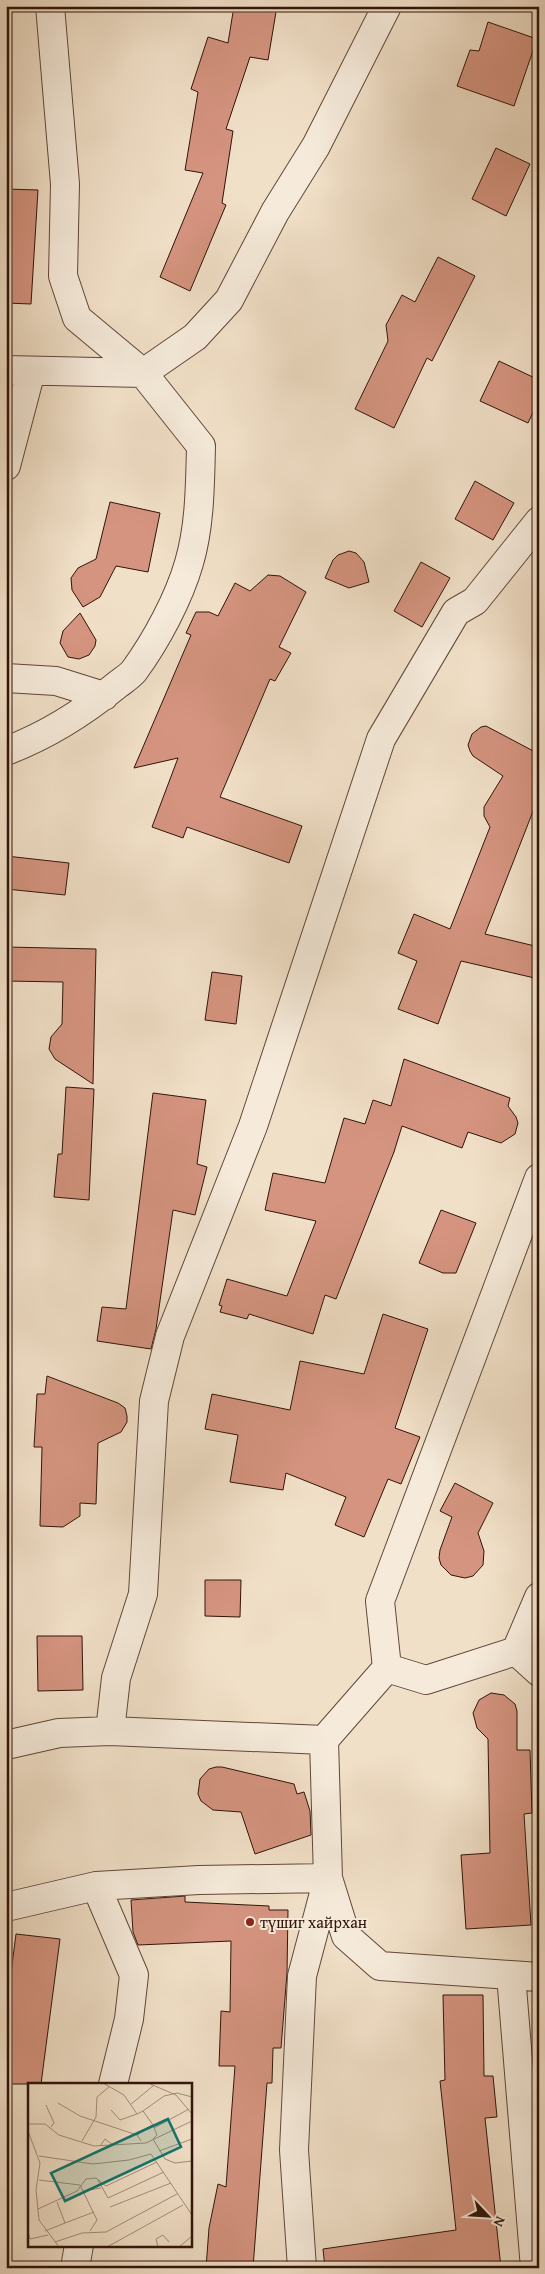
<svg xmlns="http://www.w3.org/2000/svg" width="545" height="2274" font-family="'Gentium Book Plus',serif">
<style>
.building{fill:#d59480;stroke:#301409}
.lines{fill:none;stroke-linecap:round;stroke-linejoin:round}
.street-casing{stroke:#604739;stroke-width:30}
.street{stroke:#f6ebdb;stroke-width:28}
.poi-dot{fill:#8f2418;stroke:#f6ebdb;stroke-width:2}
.labels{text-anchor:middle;stroke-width:4;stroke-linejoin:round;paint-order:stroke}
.poi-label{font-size:16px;fill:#301409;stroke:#f6ebdb;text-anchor:start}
.inset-road{fill:none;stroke:#a48e7c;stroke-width:1}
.view{fill:#0f766e;fill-opacity:0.15;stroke:#0f766e;stroke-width:2.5}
.inset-edge{fill:none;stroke:#301409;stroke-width:2.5}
</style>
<rect width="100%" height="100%" fill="#f1e0c8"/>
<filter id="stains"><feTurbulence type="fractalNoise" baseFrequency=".004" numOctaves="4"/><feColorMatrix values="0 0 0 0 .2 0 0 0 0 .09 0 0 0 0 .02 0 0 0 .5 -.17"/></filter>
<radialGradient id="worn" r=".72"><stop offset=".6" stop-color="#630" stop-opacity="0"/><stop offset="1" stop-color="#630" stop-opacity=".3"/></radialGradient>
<path class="building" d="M234,6H277L268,60L250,57L226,129L233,131L222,203L226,205L190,291L160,277L203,173L185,170L198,92L191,89L208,37L228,43Z
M488,22L537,39L514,106L457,86L470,50L479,51Z
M496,148L530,164L506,216L472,199Z
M6,189L38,190L31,304L6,303Z
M438,257L475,276L432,361L427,358L394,428L355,409L388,341L386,325L402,295L415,302Z
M499,361L539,380V400L528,423L480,401Z
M475,481L514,503L493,540L455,519Z
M110,502L160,513L148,572L116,566L100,597L83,607L72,590L71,578L78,568L96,559Z
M349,551L356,553L364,562L369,582L349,588L325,578L333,560L338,555Z
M421,562L450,578L422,627L394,611Z
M268,575L280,576L306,592L279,647L291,653L275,681L270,679L220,797L302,826L289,863L187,827L183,838L152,827L178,758L134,768L191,635L186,633L196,612H209L218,616L235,583L250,591Z
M80,613L96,640L95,646L89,655L79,659L68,657L60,643L63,631Z
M486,726L539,754V796L485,934L539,947V979L461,961L438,1024L398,1009L417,961L398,953L414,914L450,929L490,827L484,816V807L503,776L473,756L470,751L468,745L472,734L481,727Z
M6,856L69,863L65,895L6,889Z
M6,947L96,949L93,1084L55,1059L49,1049L51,1037L62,1024L63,982L6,981Z
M212,972L242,976L236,1024L205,1020Z
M404,1059L510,1098L508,1106L516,1117L518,1123L515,1134L501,1143L468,1132L462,1148L402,1126L394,1152L336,1299L325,1295L313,1334L249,1314L247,1319L220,1312L222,1306L219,1305L227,1279L287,1296L316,1221L265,1210L273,1173L325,1183L344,1118L365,1124L373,1100L391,1106Z
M66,1087L94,1089L89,1200L54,1197L58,1154H62Z
M153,1093L206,1100L197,1164L207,1167L195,1215L173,1210L156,1329L151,1349L97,1341L102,1307L126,1309Z
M441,1210L476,1223L456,1273H443L419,1263Z
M383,1314L428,1329L395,1428L420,1437L401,1484L388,1479L364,1537L335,1525L346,1497L286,1473L283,1490L230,1482L238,1435L205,1429L212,1394L290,1410L300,1361L364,1374Z
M47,1376L118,1403L125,1408L127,1416V1422L121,1432L98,1443L96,1504L80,1503V1516L63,1527L40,1526L42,1447H34L37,1394H45Z
M455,1483L493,1503L478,1533L484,1551L483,1565L473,1576L465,1578L451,1575L441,1565L439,1558L440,1550L452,1517L440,1511Z
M205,1580H241L240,1617L205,1616Z
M37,1636H82L83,1690L38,1691Z
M491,1693L504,1695L515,1704L517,1711V1750H530L532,1813L524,1814L531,1925L466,1929L461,1855L490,1853L488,1739L477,1728L473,1713L479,1700Z
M216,1767H222L294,1784L297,1794L304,1792L310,1811L311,1835L255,1854L241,1812L213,1810L201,1801L198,1794L200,1779L209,1769Z
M185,1896V1902L269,1906V1910H288L287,1973L281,2048H273L272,2083H267L253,2268H206L209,2228L218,2184L226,2187L235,2066H219L221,2011L230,2012L231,1941L138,1945L133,1932L131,1900Z
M16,1934L60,1939L41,2084H6V2012Z
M443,1995H483L484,2076H493L497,2117L485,2118L501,2268H325L323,2249L456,2230L440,2081L445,2080Z"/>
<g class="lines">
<g class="street-casing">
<path id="street" d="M6,370L143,373L195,337L229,300L275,212L316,146L387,6
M6,466L31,371
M6,678L56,681L104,696
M6,751C46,736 84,712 117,685C122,681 130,676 134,671C156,641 179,598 189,563C200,526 200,485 201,446L143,373L77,318L63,276L65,184L50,6
M516,1651L539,1672
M387,1668L426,1680L516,1651L539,1597
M110,1731L324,1740
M6,1745L59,1733L110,1731L116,1678L143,1594L154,1401L170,1336L253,1126L381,739L456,612L475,601L539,521
M96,1886L134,1975L129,2019L113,2084
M6,1907L96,1886L199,1880L328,1878L346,1936L380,1966L539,1977
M511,1975L535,2268
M75,2268L79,2245
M302,2268L294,2150L302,1976L328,1878L324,1740L387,1668L380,1601L539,1178"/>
</g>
<use href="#street" class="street"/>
</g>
<circle class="poi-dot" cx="250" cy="1922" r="5"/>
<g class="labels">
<g class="poi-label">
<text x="260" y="1928">түшиг хайрхан</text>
</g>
</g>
<g transform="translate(28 2083)">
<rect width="164" height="164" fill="#f1e0c8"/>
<path class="inset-road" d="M75,0L96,12L109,31L115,28L125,42L129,52L125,56L137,76L147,80L164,78M120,0L148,12L164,31M30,20L52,33L109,52L113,58M18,22L26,40L23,44M102,22L125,3M83,27L92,37L109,31M115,28L136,13L149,10L164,14M0,41H17L31,52L66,63L118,60L164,38M126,45L161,26M0,48L12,80L8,107L11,137L31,164M109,52L124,42M54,58L68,34L69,14L81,4M72,63L77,56L85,62M131,68L164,56M11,73L65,81L101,77L123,71L164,132M11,97L52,102L69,137L62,148M70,97L80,115L136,89M55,108L73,105M82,124L143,100M10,126L49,108L58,96L68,95L78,103L129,79M37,140L66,129M17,148L37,140L29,119M0,149L2,156L20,152M27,159L54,150L78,149L149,111M79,164L155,122M130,164L128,156L135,152L141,159M151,164L164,153"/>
<path class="view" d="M140,36L153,64L37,118L23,90Z"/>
<rect width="164" height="164" class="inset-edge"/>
</g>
<rect width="545" height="2274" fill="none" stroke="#f1e0c8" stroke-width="25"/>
<rect x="8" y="8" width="530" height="2259" fill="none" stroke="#301409" stroke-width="2.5"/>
<rect x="12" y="12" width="520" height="2249" fill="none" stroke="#301409"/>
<g transform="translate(488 2216) rotate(115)" stroke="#f6ebdb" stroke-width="4" paint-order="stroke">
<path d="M0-4L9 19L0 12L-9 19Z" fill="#301409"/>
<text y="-8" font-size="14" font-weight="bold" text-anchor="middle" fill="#301409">N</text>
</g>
<rect width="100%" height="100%" filter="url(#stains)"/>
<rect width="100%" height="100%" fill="url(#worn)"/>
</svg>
